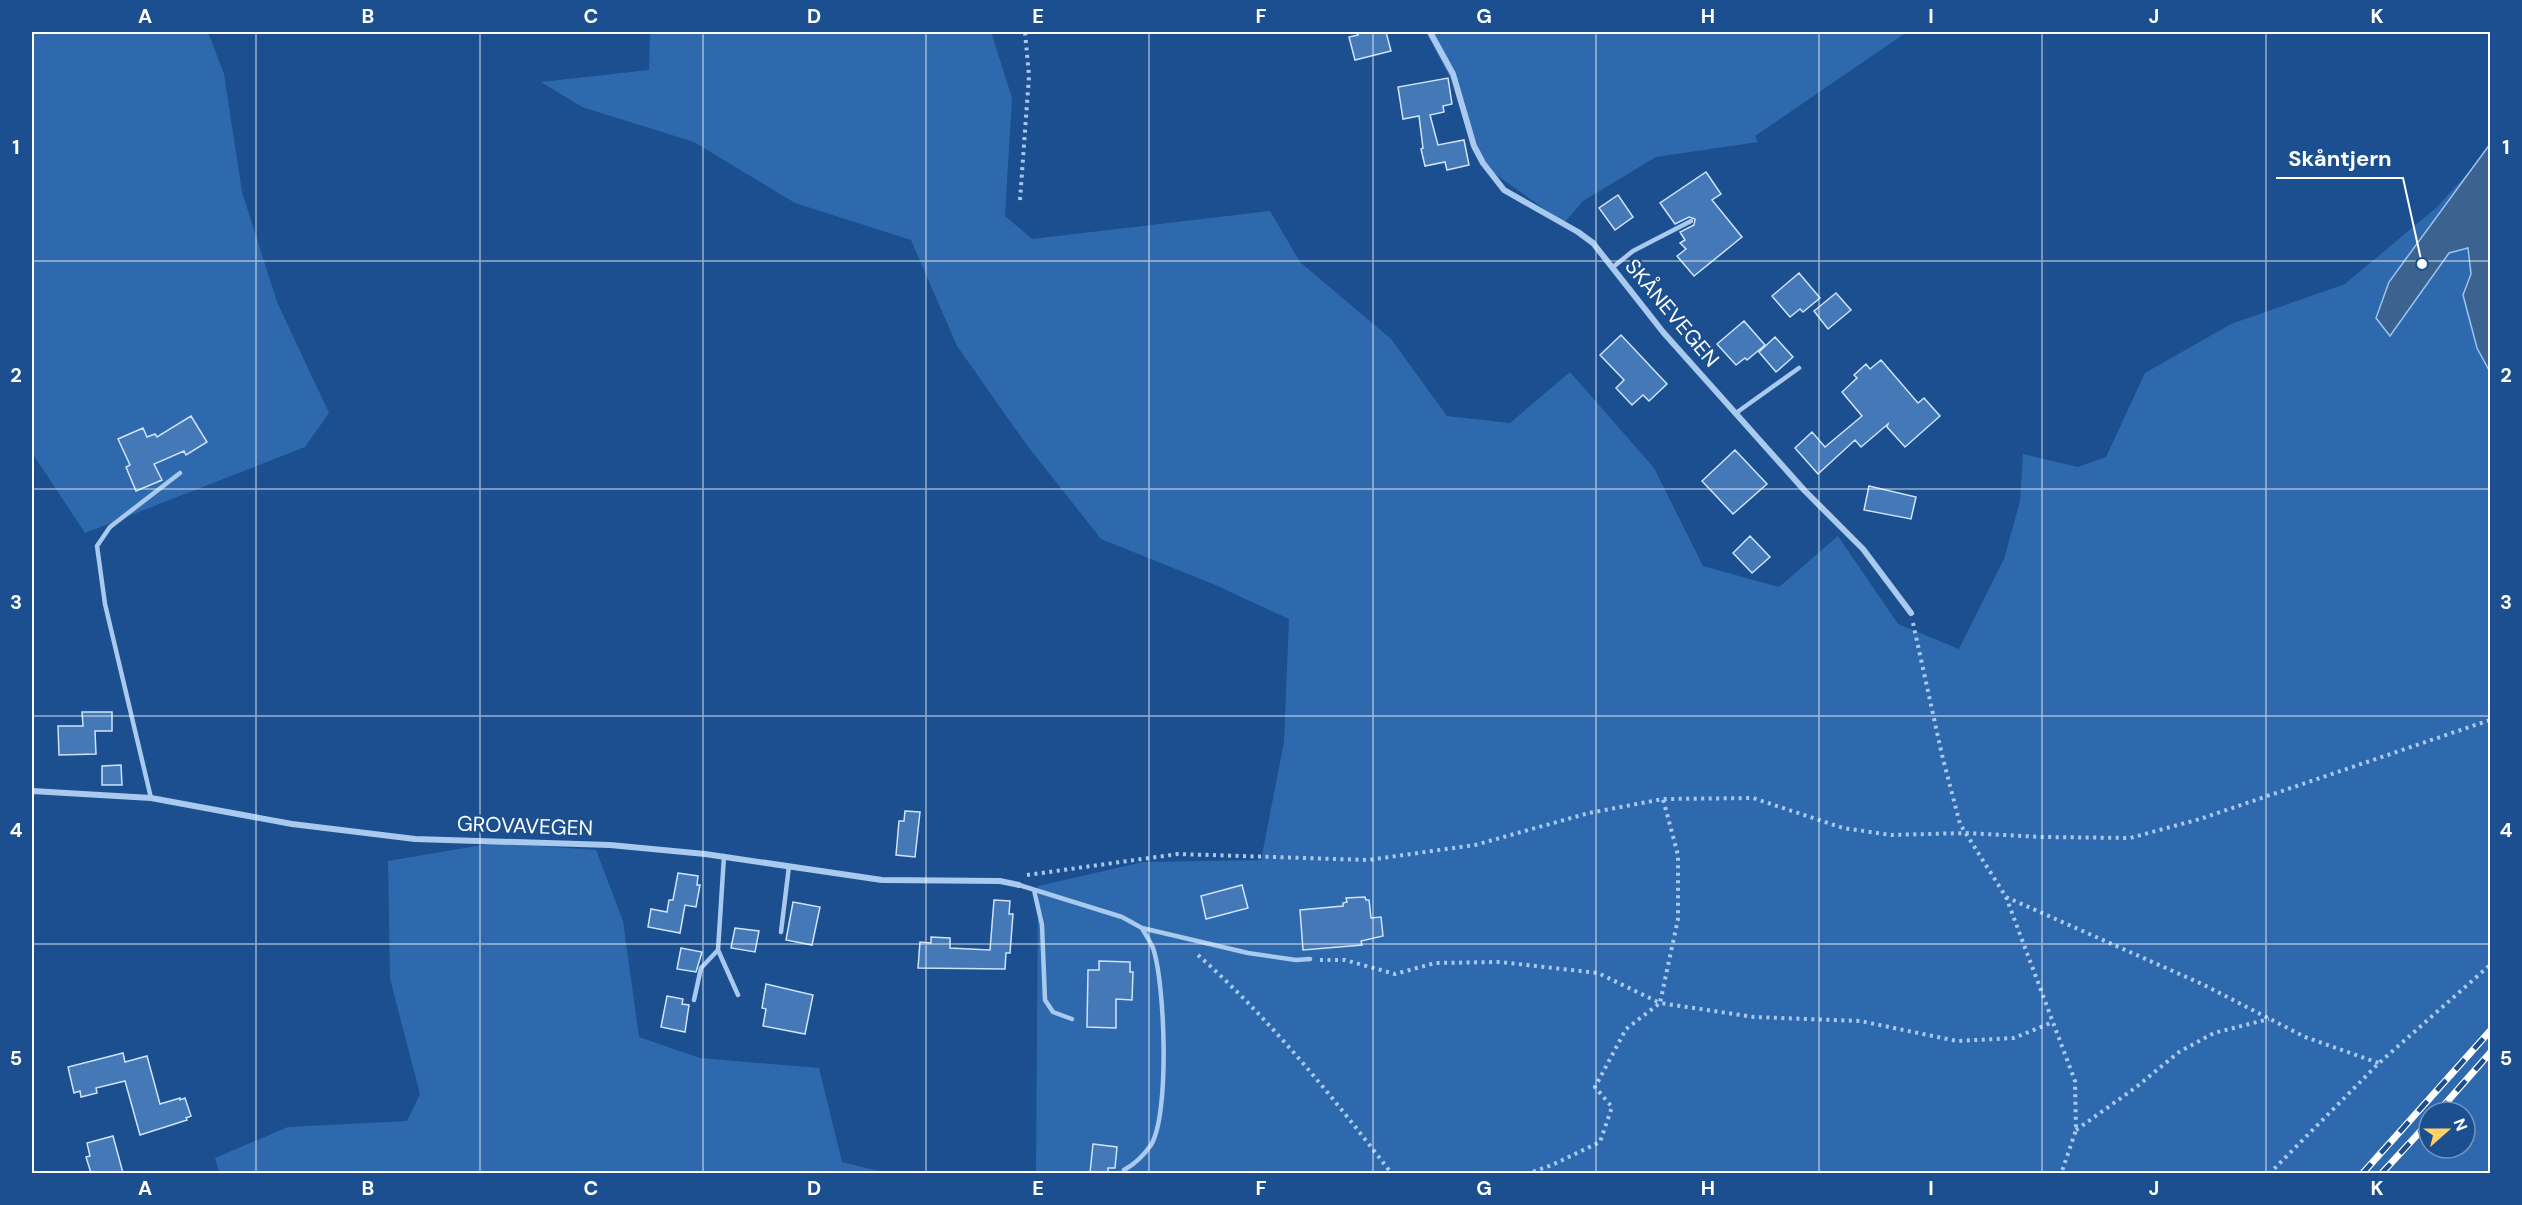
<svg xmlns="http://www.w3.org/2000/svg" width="2522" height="1205" font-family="'DM Sans',sans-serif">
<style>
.green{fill:#2e69ad;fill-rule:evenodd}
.water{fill:#3c6290;stroke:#9cc4f0;stroke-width:1.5}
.building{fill:#4478b7;stroke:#cfe3fa;stroke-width:1.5}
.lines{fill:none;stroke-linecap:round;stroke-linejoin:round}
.path{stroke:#a9c9ee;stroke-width:4;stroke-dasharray:3 4.5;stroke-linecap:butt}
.service{stroke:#a9c9ee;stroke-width:4.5}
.minor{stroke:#a9c9ee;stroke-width:6}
.rail-casing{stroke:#fff;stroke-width:7}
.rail{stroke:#1b4f8f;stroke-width:4.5;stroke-dasharray:14;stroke-linecap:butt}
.grid{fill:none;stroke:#fff;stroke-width:1.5;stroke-opacity:0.55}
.labels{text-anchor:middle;stroke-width:4.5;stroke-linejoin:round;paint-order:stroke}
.street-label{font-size:21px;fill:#fff;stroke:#1b4f8f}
.leader{fill:none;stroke:#fff;stroke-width:2}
.callout-dot{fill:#fff;stroke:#1b4f8f;stroke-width:2}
.callout-label{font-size:22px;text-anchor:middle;font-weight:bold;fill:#fff;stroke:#1b4f8f;stroke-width:4.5;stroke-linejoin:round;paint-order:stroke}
.neatline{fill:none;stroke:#fff;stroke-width:2}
.grid-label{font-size:20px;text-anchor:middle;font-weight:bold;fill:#fff}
</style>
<rect width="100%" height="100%" fill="#1b4f8f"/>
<path class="green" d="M32,32H208L224,74L242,192L277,302L329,413L305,447L85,533L32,453Z
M650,32H991L1012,98L1005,216L1032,239L1270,211L1300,262L1391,339L1447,416L1510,423L1570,372L1654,468L1703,566L1779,587L1838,536L1898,624L1959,649L2004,559L2020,501L2023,454L2078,467L2106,457L2145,373L2231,324L2345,284L2437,207L2474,166L2389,282L2390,335L2449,253L2468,248L2471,274L2463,295L2477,348L2490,372V1173H1036L1038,886L1143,862L1261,860L1284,742L1289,619L1213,584L1101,539L1026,444L957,346L911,240L795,203L694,142L582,107L541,82L649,70ZM2429,1112H2465V1148H2429Z
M1426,32H1907L1755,136L1758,142L1656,157L1583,201L1564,223L1484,166L1461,98Z
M494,843L596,850L623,921L639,1037L700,1058L819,1068L842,1162L887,1173L220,1174L215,1158L288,1127L407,1121L420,1094L390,979L388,861Z"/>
<path class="water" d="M2490,144V372L2477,348L2463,295L2471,274L2468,248L2449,253L2390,336L2376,318L2389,282Z"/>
<path class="building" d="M1357,32H1386L1391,51L1355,60L1349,37L1358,35Z
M1448,78L1452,104L1443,106L1444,112L1430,115L1438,145L1464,140L1469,165L1447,170L1445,162L1425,166L1421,149L1423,148L1419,116L1403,119L1398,87Z
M1706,172L1721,194L1712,200L1742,237L1694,276L1677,256L1686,249L1680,243L1685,240L1680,232L1694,225L1695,219L1689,217L1675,224L1660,203Z
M1618,195L1633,217L1615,230L1599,208Z
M1799,273L1820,298L1803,312L1800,309L1790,317L1772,296Z
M1836,293L1851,310L1828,329L1814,311Z
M1744,321L1765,345L1747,360L1745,358L1736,365L1717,344Z
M1621,335L1667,384L1649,401L1643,395L1632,405L1616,388L1624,380L1600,355Z
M1775,337L1793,357L1776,372L1759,352Z
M1881,360L1918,403L1924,398L1940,416L1905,447L1887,427L1888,424L1861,447L1855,440L1818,474L1795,448L1812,432L1825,447L1862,416L1842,392L1857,378L1854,375L1866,364L1870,369Z
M191,416L207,442L186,455L184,451L154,464L162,480L136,491L126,467L130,465L118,439L143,428L147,437L155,434L157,437Z
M1735,450L1767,484L1733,514L1702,481Z
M1869,486L1916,497L1911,519L1864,510Z
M1750,536L1770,557L1752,573L1733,553Z
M82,712H112V731H95L96,754L59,755L58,726H83Z
M121,765L122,785H102V766Z
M905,811L920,812L915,857L896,855L899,821H904Z
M678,873L698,876L697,885H700L696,907L685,905L680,933L648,927L651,909L667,912L669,900H673Z
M1242,885L1248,908L1206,919L1201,896Z
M1365,897L1366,900H1369L1371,918L1381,917L1383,936L1361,941L1362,945L1303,950L1300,910L1343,906V903L1347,902L1346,898Z
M994,900L1010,901L1009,914H1013L1010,953H1006L1005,969L918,968L920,942L931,943V937L950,938V948L990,950Z
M793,902L820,907L812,945L786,940Z
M735,928L759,931L755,952L731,948Z
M681,948L702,952L696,972L677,969Z
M1099,961L1130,962V972H1133L1132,1000L1116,999V1028L1087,1027L1088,970H1099Z
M766,984L813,995L805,1034L763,1026L766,1009L762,1008Z
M667,996L683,999L682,1004L689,1005L685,1032L661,1027Z
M123,1053L125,1062L147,1056L160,1104L180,1098V1100L185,1098L191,1116L186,1118L187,1120L140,1135L125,1081L96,1088L97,1093L81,1097L80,1091L74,1093L68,1067Z
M113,1136L123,1173H91L86,1157L90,1156L87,1143Z
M1093,1144L1117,1147L1115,1168H1108V1173H1090Z"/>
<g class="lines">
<path class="path" d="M1020,200L1029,76L1025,32
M1913,623L1942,755L1960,824L2006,897L2075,1081L2076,1130L2061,1174
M1027,875L1178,854L1368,860L1475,845L1589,813L1663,799L1753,798L1843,828L1891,835L1966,833L2042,837L2130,838L2200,819L2490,720
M2006,897L2202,984L2305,1037L2379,1063
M1198,955C1271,1020 1332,1096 1392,1174
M1320,960H1345L1395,974L1435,963L1500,962L1598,973L1660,1003L1678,919V855L1663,799
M2076,1130L2135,1088L2179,1052L2214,1033L2269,1019
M1526,1174L1552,1165L1600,1142L1612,1107L1595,1087L1626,1029L1660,1003L1754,1017L1860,1021L1957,1041L2014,1038L2053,1022
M2269,1174L2379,1063L2490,965"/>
<path class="service" d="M1613,267L1633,251L1691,221
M1736,413L1799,368
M151,798L105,604L97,546L110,527L180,473
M724,856L718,950L738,995
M1019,885L1122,917L1142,928L1248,953L1296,960L1310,959
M1034,890L1042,925L1045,1000L1053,1012L1072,1019
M781,932L789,866
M694,1000L701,968L718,950
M1124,1170C1135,1164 1144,1155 1151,1145C1170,1114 1165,983 1153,948C1150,941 1145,934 1142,928"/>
<path class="minor" d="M1430,32L1453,74L1474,146L1483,163L1504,190L1578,232L1593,243L1663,332L1805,491L1863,549L1911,613
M32,791L151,798L292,824L415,839L610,845L705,854L882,880L1000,881L1019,885"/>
<g class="rail-casing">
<path id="rail" d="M2438,1112L2490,1053
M2362,1174L2490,1031
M2381,1174L2429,1122"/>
</g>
<use href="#rail" class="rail"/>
</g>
<path class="grid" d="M256,32V1174M480,32V1174M703,32V1174M926,32V1174M1149,32V1174M1373,32V1174M1596,32V1174M1819,32V1174M2042,32V1174M2266,32V1174M32,261H2490M32,489H2490M32,716H2490M32,944H2490"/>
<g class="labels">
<g class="street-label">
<text transform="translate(1672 313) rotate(50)" y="7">SKÅNEVEGEN</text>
<text transform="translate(525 826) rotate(2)" y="7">GROVAVEGEN</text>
</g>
</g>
<path class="leader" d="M2422 264L2403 178H2276"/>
<circle class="callout-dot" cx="2422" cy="264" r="6"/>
<g class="callout-label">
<text x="2340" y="166">Skåntjern</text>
</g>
<rect width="2522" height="1205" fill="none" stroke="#1b4f8f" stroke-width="66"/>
<g transform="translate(2447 1130) rotate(69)"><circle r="28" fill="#1b4f8f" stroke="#7695bc" stroke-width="1.5"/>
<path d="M0-4.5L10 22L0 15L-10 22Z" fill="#ffd166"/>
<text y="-9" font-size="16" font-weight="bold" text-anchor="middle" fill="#ffffff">N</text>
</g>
<rect x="33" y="33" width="2456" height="1139" class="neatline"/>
<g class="grid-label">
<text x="145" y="23">A</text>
<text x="368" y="23">B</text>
<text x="591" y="23">C</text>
<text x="814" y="23">D</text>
<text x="1038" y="23">E</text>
<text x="1261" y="23">F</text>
<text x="1484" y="23">G</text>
<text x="1708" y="23">H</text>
<text x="1931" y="23">I</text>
<text x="2154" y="23">J</text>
<text x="2377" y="23">K</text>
<text x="16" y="154">1</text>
<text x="2506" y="154">1</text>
<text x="16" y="382">2</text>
<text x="2506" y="382">2</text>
<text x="16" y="609">3</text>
<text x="2506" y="609">3</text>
<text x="16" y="837">4</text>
<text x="2506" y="837">4</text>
<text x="16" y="1065">5</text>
<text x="2506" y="1065">5</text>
<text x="145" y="1195">A</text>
<text x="368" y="1195">B</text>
<text x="591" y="1195">C</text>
<text x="814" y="1195">D</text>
<text x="1038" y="1195">E</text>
<text x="1261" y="1195">F</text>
<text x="1484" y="1195">G</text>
<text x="1708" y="1195">H</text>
<text x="1931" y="1195">I</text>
<text x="2154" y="1195">J</text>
<text x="2377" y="1195">K</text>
</g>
</svg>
